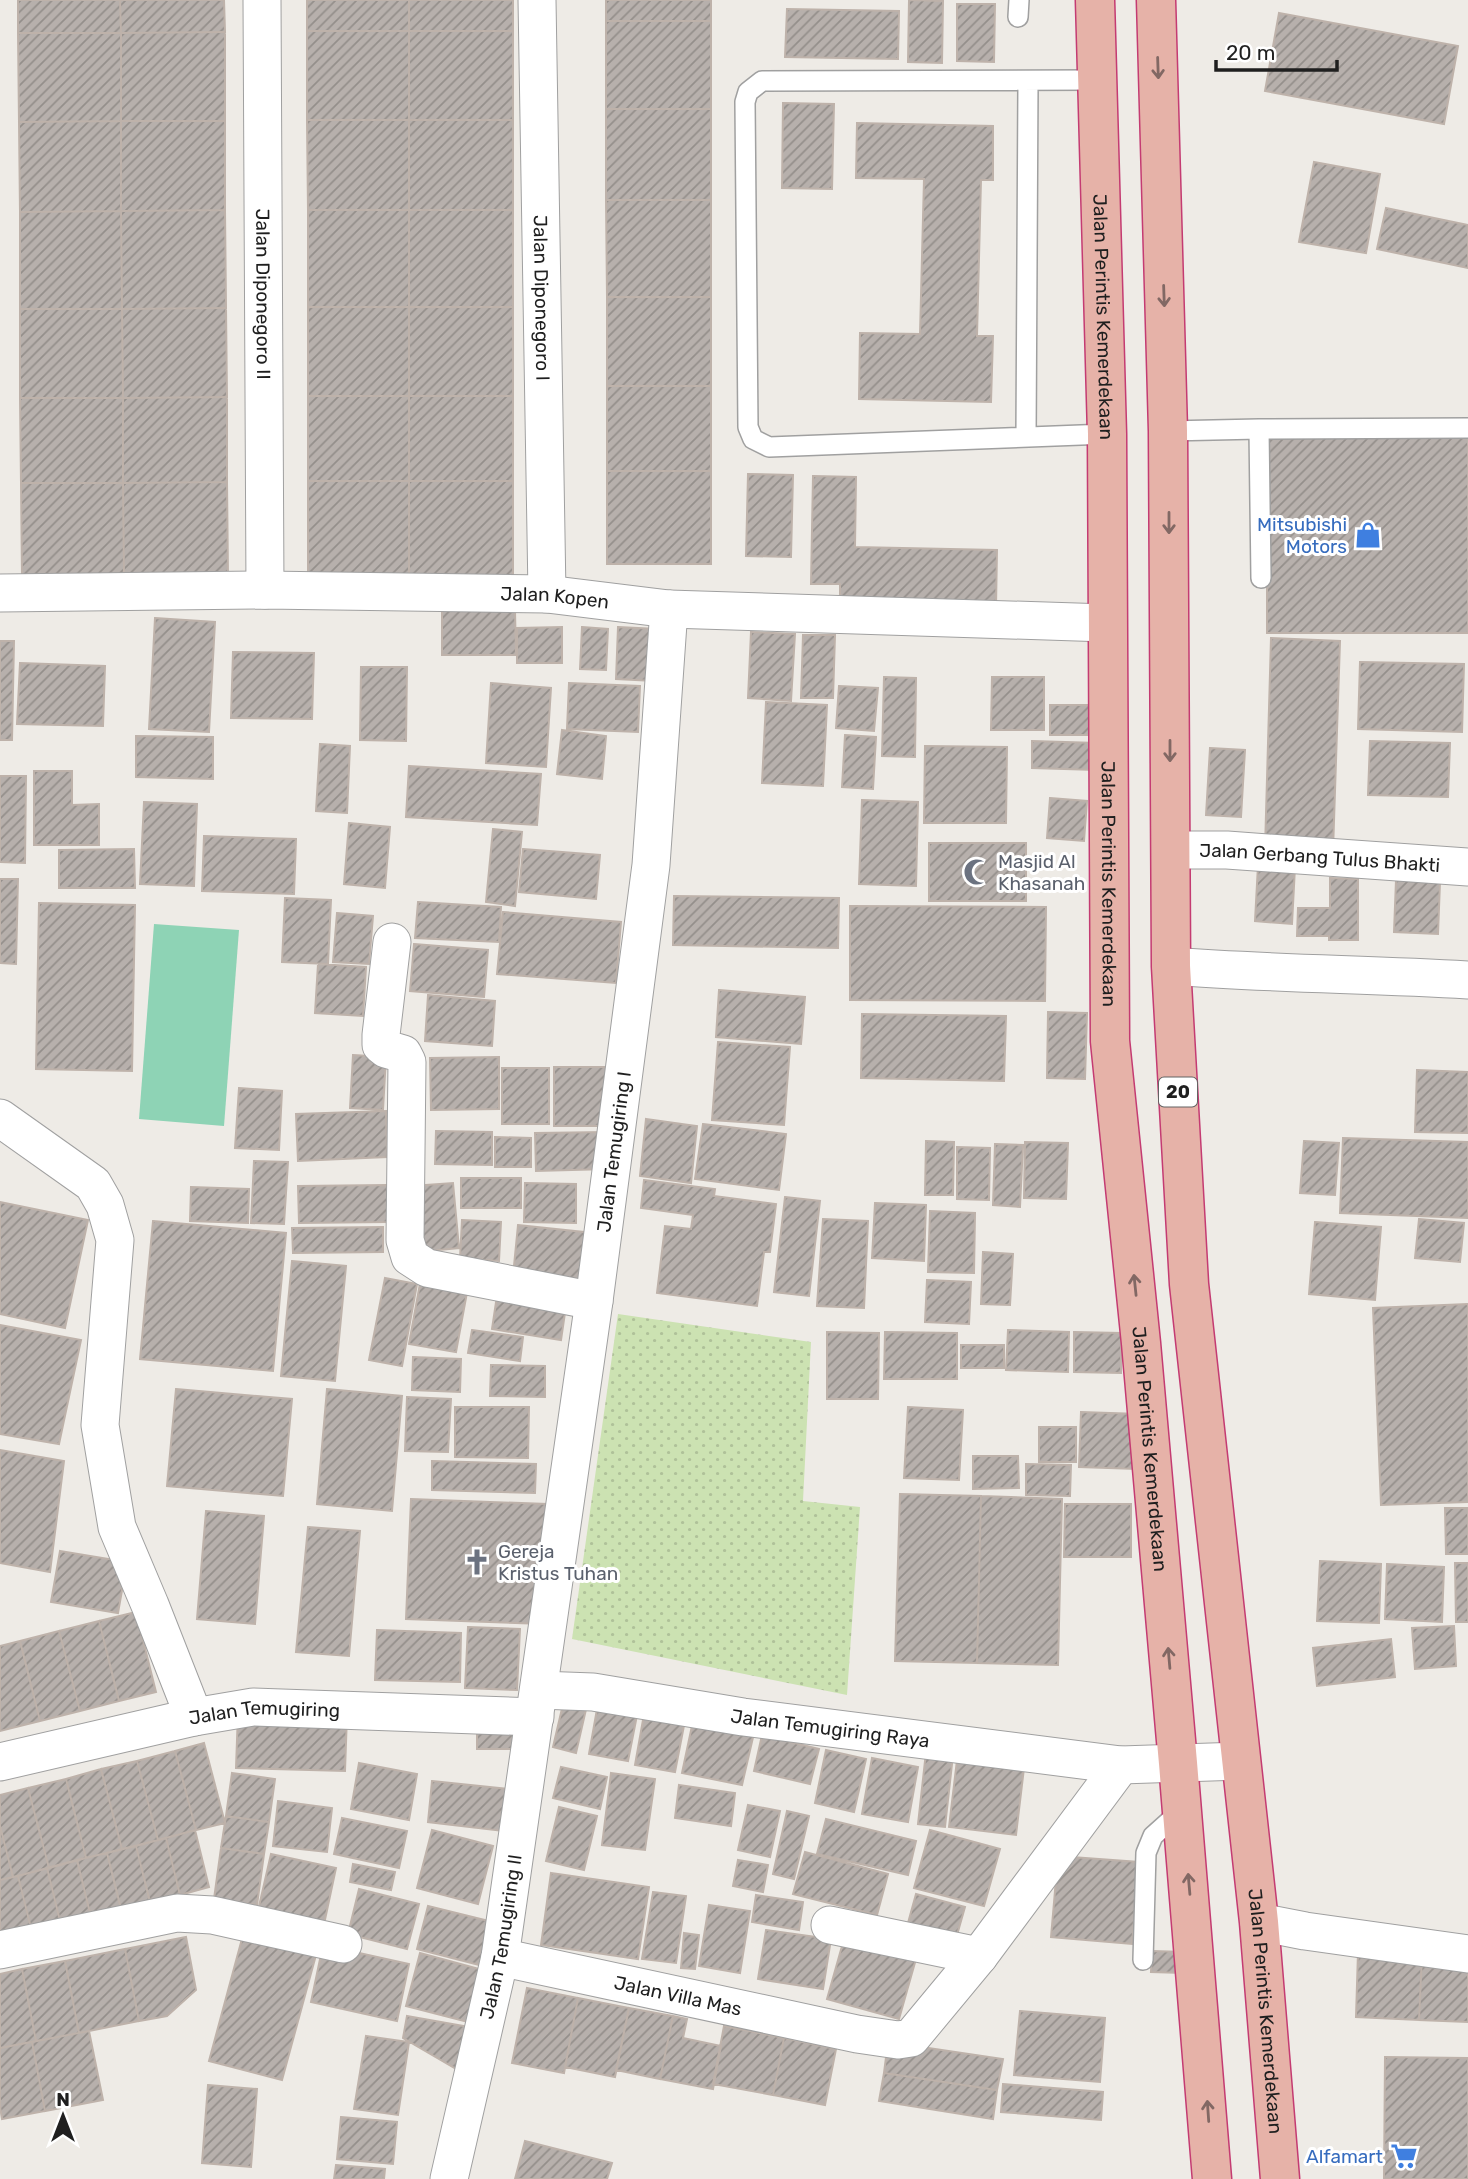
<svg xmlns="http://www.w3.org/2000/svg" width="1468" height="2179" font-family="Rubik,sans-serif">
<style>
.grass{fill:url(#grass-dots)}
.pitch{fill:#8ed3b5}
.building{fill:url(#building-hatch);stroke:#beb2aa;stroke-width:2}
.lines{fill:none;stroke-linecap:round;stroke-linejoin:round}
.service-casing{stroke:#a0a0a0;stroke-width:22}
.minor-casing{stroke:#a0a0a0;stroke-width:39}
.trunk-casing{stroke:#c43b72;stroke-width:41}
.service{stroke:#fff;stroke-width:19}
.minor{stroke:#fff;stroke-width:37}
.trunk{stroke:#e6b2a8;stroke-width:38}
.oneway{stroke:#826864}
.labels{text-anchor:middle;stroke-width:6;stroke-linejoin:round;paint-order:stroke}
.shield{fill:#fff;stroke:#626262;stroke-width:2}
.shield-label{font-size:18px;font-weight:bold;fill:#1f1f1f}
.street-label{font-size:19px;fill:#1f1f1f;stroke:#fff}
.shop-label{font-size:19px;fill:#366cbe;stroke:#fff;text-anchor:end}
.worship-label{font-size:19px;fill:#5b616d;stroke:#fff;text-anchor:start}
</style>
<defs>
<pattern id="grass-dots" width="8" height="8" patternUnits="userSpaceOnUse" patternTransform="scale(1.75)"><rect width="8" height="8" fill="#cce2b2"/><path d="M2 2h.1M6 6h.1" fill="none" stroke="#afc199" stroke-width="1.8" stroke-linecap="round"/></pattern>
<pattern id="building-hatch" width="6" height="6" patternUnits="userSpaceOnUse" patternTransform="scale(1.75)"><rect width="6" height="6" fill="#b7b0ac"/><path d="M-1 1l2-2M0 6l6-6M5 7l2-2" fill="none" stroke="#948f8b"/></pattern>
</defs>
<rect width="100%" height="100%" fill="#eeebe6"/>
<path class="grass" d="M618,1314L811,1342L803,1501L860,1507L847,1695L572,1639Z"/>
<path class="pitch" d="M154,924L239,930L224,1126L139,1119Z"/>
<path class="building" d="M18,0H120L121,33H18Z
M120,0H224L225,32L121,33Z
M307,0H409V31H307Z
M409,0H513V31H409Z
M606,0H711V21H606Z
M909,0L943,1L942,63L908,62Z
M957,4H995L994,62L957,61Z
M787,9L899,11L898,59L785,57Z
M1279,13L1458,46L1444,124L1265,91Z
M606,21H711V109H606Z
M307,31H409V120H307Z
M409,31H513V120H409Z
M225,32V121H121V33Z
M18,33H121V121L19,122Z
M783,103L834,104L832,189L782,188Z
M606,109H711V200H606Z
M307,120H409V210H308Z
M409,120H513V210H409Z
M121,121V211L20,212L19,122Z
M121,121H225V210L121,211Z
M857,123L993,126V180H981L977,336H993L991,402L859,399L860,333L920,334L924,179L856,178Z
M1314,162L1380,174L1366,253L1299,242Z
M606,200H711V297H607Z
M1386,208L1468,225V268L1377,249Z
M225,210L226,308L122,309L121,211Z
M308,210H409V307H308Z
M409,210H513V307H409Z
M121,211L122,309H20V212Z
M607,297H711V386H607Z
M308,307H409V396H308Z
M409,307H513V396H409Z
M226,308L227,397L123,398L122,309Z
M20,309H122L123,398H20Z
M607,386H711V471H607Z
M308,396H409V481H308Z
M409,396H513V481H409Z
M227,397V482L123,483V398Z
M20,398H123V483H21Z
M1267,437H1468V633H1267Z
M607,471H711V564H607Z
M748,474L793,475L791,557L746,556Z
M813,476L856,477L855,547L997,550L996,607L840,603V584H811Z
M308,481H409V575H308Z
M409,481H513V575H409Z
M227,482L228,576H124L123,483Z
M21,483H123L124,576L22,577Z
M442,611H515L516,655H442Z
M155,618L215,622L209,732L149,729Z
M562,627V663H517V628Z
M582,627L608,629L606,670L580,669Z
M618,627L657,629L654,681L616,679Z
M751,632L795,634L791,701L748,698Z
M803,635H835L833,698H801Z
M1271,638L1340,641L1333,851L1265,849Z
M0,641H14L12,740H0Z
M233,652L314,653L312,719L231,718Z
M1360,662L1464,664L1462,732L1358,729Z
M20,663L105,666L103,726L17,724Z
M361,667H407L406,741L360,740Z
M884,677L916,678L915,757L882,756Z
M992,677H1044V730H991Z
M491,683L551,688L546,767L486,763Z
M569,683L640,686L638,732L567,729Z
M839,686L878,688L874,731L836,728Z
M766,702L827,705L823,786L762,783Z
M1050,705H1103V735H1050Z
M562,730L606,736L602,779L557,774Z
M845,735L876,737L873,789L842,787Z
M136,736L213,737V779L136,777Z
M1032,741L1097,743L1096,770L1032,768Z
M1370,741L1450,743L1448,797L1368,795Z
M320,744L350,746L347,813L316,811Z
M925,746L1007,747L1006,823H924Z
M1210,748L1245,750L1241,817L1206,815Z
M409,766L541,774L537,825L406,817Z
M34,771H72V805L99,804V845H34Z
M0,776H26L25,863L0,862Z
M1050,798L1087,801L1084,841L1047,838Z
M862,800L918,802L916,886L859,884Z
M144,802L197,804L194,886L140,884Z
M349,823L390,827L385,888L344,884Z
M493,829L522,832L515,906L486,902Z
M204,836L296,839L294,894L202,891Z
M929,843H1026V901H929Z
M134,849L135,888H59V850Z
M523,849L600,855L596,899L519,892Z
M1258,865L1295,867L1292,924L1255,921Z
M1330,878L1358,879V940H1329V936H1297L1298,908H1330Z
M0,879H18L16,964L0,963Z
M1396,880L1440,882L1438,934L1394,932Z
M674,896L839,898L838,948L673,945Z
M285,898L331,900L328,964L282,962Z
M418,902L501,907L499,942L415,938Z
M39,903L135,905L132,1071L36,1069Z
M850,906L1046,907L1045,1001L850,1000Z
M503,912L621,922L616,983L497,974Z
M337,913L373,916L369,964L333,962Z
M414,944L488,950L484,997L410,991Z
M318,964L366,967L363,1016L315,1013Z
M719,990L805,997L801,1044L716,1037Z
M428,995L495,1001L492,1046L425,1041Z
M1048,1012L1087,1013L1085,1079L1047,1078Z
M862,1014L1006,1016L1004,1081L861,1078Z
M718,1042L790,1047L784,1125L712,1120Z
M353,1055L386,1057L383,1110L350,1108Z
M499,1057V1109L431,1110L430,1058Z
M554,1067H610V1126H554Z
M502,1068H549V1124H502Z
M1417,1070L1468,1072V1133L1415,1132Z
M239,1088L282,1091L279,1150L235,1148Z
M386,1111L387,1157L298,1161L296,1114Z
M646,1119L697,1126L691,1183L640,1176Z
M703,1124L786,1134L779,1190L695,1179Z
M436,1131L492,1132V1165L435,1164Z
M607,1132L608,1169L536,1171L535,1133Z
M495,1137L531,1138V1167H495Z
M1343,1138L1468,1142V1218L1340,1213Z
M926,1141L954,1142L953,1195H925Z
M1304,1141L1339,1143L1335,1195L1300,1193Z
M1025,1142L1068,1143L1066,1199L1024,1198Z
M995,1144L1023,1145L1020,1207L993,1205Z
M957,1147L990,1148L989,1200L957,1199Z
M254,1161L288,1162L284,1224L251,1223Z
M461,1178H521V1208H461Z
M644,1180L715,1189L714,1196L776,1204L770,1252H764L757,1306L657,1293L665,1226L691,1229L693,1215L641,1208Z
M453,1183L459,1248L418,1252L412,1186Z
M525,1183L576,1184V1223L524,1222Z
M387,1185L388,1222L299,1223L298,1186Z
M191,1187L249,1189L248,1223L190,1221Z
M785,1197L820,1201L809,1296L774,1292Z
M0,1202L88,1220L65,1328L0,1314Z
M875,1203L926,1205L924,1261L872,1258Z
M930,1211L975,1213L974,1273L928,1272Z
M823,1219L868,1221L864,1308L817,1306Z
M1419,1219L1464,1223L1460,1262L1415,1258Z
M462,1220L501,1222L499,1261L460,1258Z
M153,1221L286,1233L273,1371L140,1359Z
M1315,1222L1381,1227L1375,1300L1309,1294Z
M518,1225L593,1233L588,1284L513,1276Z
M383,1227V1252L293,1253L292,1228Z
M983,1252L1013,1254L1010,1305L981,1304Z
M292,1261L346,1266L335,1381L281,1376Z
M385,1278L417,1284L402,1366L369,1360Z
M421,1278L468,1287L456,1352L409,1344Z
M927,1280L971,1282L969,1324L925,1322Z
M498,1289L567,1299L561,1340L492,1329Z
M1468,1304V1502L1381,1505L1373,1308Z
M0,1325L81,1340L59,1444L0,1434Z
M472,1330L523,1337L520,1361L468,1353Z
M1008,1330L1069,1332L1068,1372L1006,1370Z
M827,1332L879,1333L878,1399H827Z
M885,1332L957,1333V1379H884Z
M1074,1332L1121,1333V1373L1074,1372Z
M961,1345H1004V1368H961Z
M413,1357L461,1359L460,1392L412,1390Z
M491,1365L545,1366V1397L490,1396Z
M176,1389L292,1399L283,1496L167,1486Z
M327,1389L402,1396L392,1511L317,1504Z
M407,1397L451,1399L448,1452L405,1451Z
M455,1407H529L528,1458L455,1457Z
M908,1407L963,1410L959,1480L904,1478Z
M1081,1412L1139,1414L1137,1469L1079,1467Z
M1039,1427H1076V1462H1039Z
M0,1450L64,1461L50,1572L0,1563Z
M973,1456H1018L1019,1488L973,1489Z
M432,1461L536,1464L535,1493L432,1490Z
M1026,1464L1071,1465L1070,1496L1026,1495Z
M900,1494L981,1496L977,1663L895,1661Z
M981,1496L1062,1499L1058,1665L977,1663Z
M411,1499L547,1504L543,1624L406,1619Z
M1065,1504H1131V1557H1064Z
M1445,1508H1468V1554H1446Z
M206,1511L264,1516L255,1624L197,1619Z
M308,1527L360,1531L349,1656L296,1652Z
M60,1551L127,1562L118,1613L51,1602Z
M1320,1561L1381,1564L1379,1623L1317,1621Z
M1455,1563H1468V1622H1456Z
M1387,1564L1444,1567L1442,1622L1385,1619Z
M136,1612L156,1692L119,1701L99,1621Z
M99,1621L119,1701L80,1711L59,1631Z
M1454,1626L1456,1666L1415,1669L1412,1628Z
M468,1627L520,1629L517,1690L465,1688Z
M377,1630L461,1633L460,1682L375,1680Z
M59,1631L80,1711L40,1721L20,1641Z
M1391,1639L1395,1677L1317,1686L1313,1648Z
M20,1641L40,1721L0,1731V1646Z
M599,1698L639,1705L628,1761L589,1754Z
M564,1700L587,1705L576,1753L553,1747Z
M646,1703L687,1710L675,1772L635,1765Z
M238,1712L347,1715L345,1771L236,1768Z
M477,1721H519V1749H477Z
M693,1721L754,1733L742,1785L682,1773Z
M762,1735L819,1749L810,1784L754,1771Z
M204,1743L225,1823L196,1830L175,1751Z
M826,1750L866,1759L854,1812L815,1803Z
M175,1751L196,1830L158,1840L137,1761Z
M926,1752L953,1755L945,1827L918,1824Z
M872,1758L918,1767L908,1822L862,1814Z
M957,1760L1024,1768L1016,1835L949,1827Z
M137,1761L158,1840L122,1849L101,1769Z
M359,1763L417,1774L409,1820L351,1809Z
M561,1767L607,1777L600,1809L553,1798Z
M101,1769L122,1849L86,1858L66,1779Z
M232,1773L275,1779L269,1822L226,1816Z
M611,1773L655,1779L645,1850L602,1845Z
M66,1779L86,1858L49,1868L28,1788Z
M432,1781L508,1789L503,1831L428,1822Z
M679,1785L735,1793L731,1826L675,1818Z
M28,1788L49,1868L13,1877L0,1826V1795Z
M278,1801L332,1808L327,1852L273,1846Z
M748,1805L780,1811L770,1857L738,1850Z
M559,1807L597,1816L584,1870L546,1861Z
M787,1811L809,1816L794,1879L773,1874Z
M226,1816L269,1822L264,1854L221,1848Z
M342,1818L407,1831L399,1868L334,1854Z
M826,1819L916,1841L908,1875L817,1854Z
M0,1826L13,1877L0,1880Z
M195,1830L209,1887L180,1895L166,1838Z
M432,1830L493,1846L478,1904L417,1888Z
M930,1830L1000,1849L984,1906L914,1888Z
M166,1838L180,1895L150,1902L136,1846Z
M136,1846L150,1902L121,1909L107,1853Z
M221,1848L264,1854L257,1905L214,1899Z
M805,1852L888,1874L877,1915L793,1894Z
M107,1853L121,1909L91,1917L77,1860Z
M271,1854L336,1868L323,1929L257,1915Z
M1058,1856L1139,1862L1132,1944L1051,1937Z
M77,1860L91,1917L61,1925L47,1868Z
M738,1860L768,1865L763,1892L733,1886Z
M353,1864L395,1872L391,1890L350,1882Z
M47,1868L61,1925L32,1932L18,1876Z
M551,1873L649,1887L638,1959L541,1945Z
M18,1876L32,1932L2,1939L0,1930V1880Z
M359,1889L419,1904L407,1949L348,1934Z
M653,1892L686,1896L676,1963L642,1959Z
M916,1894L965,1907L957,1935L908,1923Z
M756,1895L803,1902L799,1930L752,1922Z
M709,1905L750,1911L740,1973L699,1966Z
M428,1906L497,1923L487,1967L417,1949Z
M766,1930L831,1939L823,1989L758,1979Z
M684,1933L699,1935L695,1969L681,1968Z
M243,1935L316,1955L282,2080L209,2061Z
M186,1937L196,1990L167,2016L139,2021L125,1949Z
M844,1939L916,1959L899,2019L827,1999Z
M323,1945L409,1964L397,2021L311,2002Z
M125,1949L139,2021L79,2033L65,1961Z
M1152,1951L1184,1952L1183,1973L1151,1972Z
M1358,1952L1422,1955L1419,2020L1356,2017Z
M420,1953L490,1972L476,2024L406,2006Z
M1422,1955L1468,1957V2022L1419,2020Z
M65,1961L79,2033L36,2041L22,1969Z
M22,1969L36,2041L0,2048V1974Z
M527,1988L578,1998L564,2073L512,2063Z
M578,1998L629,2008L615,2077L565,2067Z
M629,2008L673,2016L660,2079L616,2070Z
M1020,2011L1105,2018L1100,2082L1014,2075Z
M407,2016L475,2028L458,2070L403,2038Z
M673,2016L687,2019L683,2038L721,2046L713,2089L660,2079Z
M724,2026L784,2038L773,2095L713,2084Z
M89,2031L103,2100L45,2111L32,2042Z
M366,2036L409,2042L398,2115L354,2109Z
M784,2038L836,2049L825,2105L773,2095Z
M32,2042L45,2111L2,2119L0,2107V2048Z
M888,2042L1003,2059L997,2090L884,2073Z
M1385,2057L1468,2058V2179H1384Z
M884,2073L997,2090L993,2119L879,2101Z
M1003,2084L1103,2092L1101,2120L1001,2112Z
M208,2085L257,2089L251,2167L202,2163Z
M341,2117L397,2122L393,2164L337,2159Z
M525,2141L612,2163L607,2179H515Z
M336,2165L385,2169L384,2179H334Z"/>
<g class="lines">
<g class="service-casing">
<path id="service" d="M1018,17L1019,0
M1097,80L762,81L748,92L745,102L748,427L753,439L769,447L1107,434
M1259,429L1468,428
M1168,431L1259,429L1261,578
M1026,437L1028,82
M1143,1960L1146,1853L1153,1836L1182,1810"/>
</g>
<g class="minor-casing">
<g id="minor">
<path id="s1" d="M262,0L265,590"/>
<path id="s2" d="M537,0L547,594"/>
<path id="s3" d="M0,593L265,590L547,594L669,609L1107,623"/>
<path id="s4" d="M1171,850H1227L1468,867"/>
<path d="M392,942L381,1035V1045L386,1049L403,1054L407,1062L405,1240L410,1257L427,1268L594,1301"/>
<path d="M1171,966C1270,974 1369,974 1468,980"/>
<path d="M0,1118L93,1184L105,1205L115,1240L100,1425L117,1527L150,1605L194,1717"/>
<path id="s5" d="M539,1690L593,1692L743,1717L1121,1765L1241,1761"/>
<path id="s6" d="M0,1762L194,1717L253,1707L535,1717"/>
<path d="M1259,1922L1305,1931L1468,1954"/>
<path d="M830,1925L979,1956"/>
<path d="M0,1950L177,1913L212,1915L343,1944"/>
<path id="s7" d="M500,1957L857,2034L898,2040L911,2038L979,1956L1121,1765"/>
<path id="s8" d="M449,2179L500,1957L594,1301L651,865L669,609"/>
</g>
</g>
<g class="trunk-casing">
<g id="trunk">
<path id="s9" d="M1095,0L1107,434L1110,1041L1141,1343L1178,1763L1212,2179"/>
<path id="s10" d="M1156,0L1168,431L1171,966L1189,1284L1259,1922L1280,2179"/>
</g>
</g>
<use href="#service" class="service"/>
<use href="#minor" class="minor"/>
<use href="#trunk" class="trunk"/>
</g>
<defs><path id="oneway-shaft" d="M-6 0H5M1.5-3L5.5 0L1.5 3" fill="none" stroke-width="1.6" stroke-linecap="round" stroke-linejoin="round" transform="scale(1.75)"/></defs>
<g class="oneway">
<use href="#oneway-shaft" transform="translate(1158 68) rotate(88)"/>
<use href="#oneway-shaft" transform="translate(1164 296) rotate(88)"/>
<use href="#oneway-shaft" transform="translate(1169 523) rotate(90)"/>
<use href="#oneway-shaft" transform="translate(1170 751) rotate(90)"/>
<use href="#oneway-shaft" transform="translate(1135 1285) rotate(-96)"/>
<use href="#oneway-shaft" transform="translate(1169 1658) rotate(-95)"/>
<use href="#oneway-shaft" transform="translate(1189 1884) rotate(-95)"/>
<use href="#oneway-shaft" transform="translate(1208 2111) rotate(-94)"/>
</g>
<defs>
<g id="shop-bare" transform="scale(2.1)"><path d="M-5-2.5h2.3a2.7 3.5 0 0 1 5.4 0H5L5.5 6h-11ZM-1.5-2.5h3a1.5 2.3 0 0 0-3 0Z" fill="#3f7fe0" stroke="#fff" stroke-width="2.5" paint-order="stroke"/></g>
<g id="mosque-bare" transform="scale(2.1)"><path d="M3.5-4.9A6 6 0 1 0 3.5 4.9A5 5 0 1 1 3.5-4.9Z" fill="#6b7280" stroke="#fff" stroke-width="2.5" paint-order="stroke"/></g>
<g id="church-bare" transform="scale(2.1)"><path d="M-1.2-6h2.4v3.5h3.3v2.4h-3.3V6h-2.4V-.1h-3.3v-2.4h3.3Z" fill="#6b7280" stroke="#fff" stroke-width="2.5" paint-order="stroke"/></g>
<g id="supermarket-bare" transform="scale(2.1)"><path d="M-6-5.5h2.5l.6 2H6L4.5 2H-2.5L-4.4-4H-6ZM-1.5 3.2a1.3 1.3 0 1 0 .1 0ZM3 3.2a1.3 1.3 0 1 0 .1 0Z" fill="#3f7fe0" stroke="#fff" stroke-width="2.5" paint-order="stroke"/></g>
</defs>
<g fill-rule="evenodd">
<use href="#shop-bare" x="1368" y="535"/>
<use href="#mosque-bare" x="977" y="872"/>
<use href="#church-bare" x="477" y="1562"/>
<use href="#supermarket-bare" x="1404" y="2156"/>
</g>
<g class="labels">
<rect class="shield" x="1159" y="1077.5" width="38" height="29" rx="5"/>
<g class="shield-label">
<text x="1178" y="1098">20</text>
</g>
<g class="street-label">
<text dy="7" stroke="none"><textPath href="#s1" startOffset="294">Jalan Diponegoro II</textPath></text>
<text dy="7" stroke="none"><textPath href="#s2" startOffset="298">Jalan Diponegoro I</textPath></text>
<text dy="7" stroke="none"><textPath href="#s9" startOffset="317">Jalan Perintis Kemerdekaan</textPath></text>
<text dy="7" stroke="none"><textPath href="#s3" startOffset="555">Jalan Kopen</textPath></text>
<text dy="7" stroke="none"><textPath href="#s4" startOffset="149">Jalan Gerbang Tulus Bhakti</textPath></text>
<text dy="7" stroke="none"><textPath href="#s9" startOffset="884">Jalan Perintis Kemerdekaan</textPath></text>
<text dy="7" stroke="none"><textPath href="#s8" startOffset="1041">Jalan Temugiring I</textPath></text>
<text dy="7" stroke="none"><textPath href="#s9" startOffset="1451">Jalan Perintis Kemerdekaan</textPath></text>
<text dy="7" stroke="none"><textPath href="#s6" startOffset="270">Jalan Temugiring</textPath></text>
<text dy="7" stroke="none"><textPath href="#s5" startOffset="294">Jalan Temugiring Raya</textPath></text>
<text dy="7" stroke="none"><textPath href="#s8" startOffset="248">Jalan Temugiring II</textPath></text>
<text dy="7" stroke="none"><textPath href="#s7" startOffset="182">Jalan Villa Mas</textPath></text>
<text dy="7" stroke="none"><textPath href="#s10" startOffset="2016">Jalan Perintis Kemerdekaan</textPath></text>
</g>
<g class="shop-label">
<text x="1347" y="531">Mitsubishi<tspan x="1347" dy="22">Motors</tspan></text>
<text x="1383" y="2163">Alfamart</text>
</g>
<g class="worship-label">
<text x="998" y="868">Masjid Al<tspan x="998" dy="22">Khasanah</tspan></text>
<text x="498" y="1558">Gereja<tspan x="498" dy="22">Kristus Tuhan</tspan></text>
</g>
</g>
<g transform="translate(63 2116)" stroke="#ffffff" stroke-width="5" paint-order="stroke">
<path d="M0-5L12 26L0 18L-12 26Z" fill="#1f1f1f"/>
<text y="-10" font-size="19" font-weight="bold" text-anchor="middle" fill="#1f1f1f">N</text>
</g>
<path d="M1216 60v10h121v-10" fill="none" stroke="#1f1f1f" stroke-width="3.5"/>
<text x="1226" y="60" font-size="21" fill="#1f1f1f" stroke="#ffffff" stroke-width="5" paint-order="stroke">20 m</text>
</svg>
